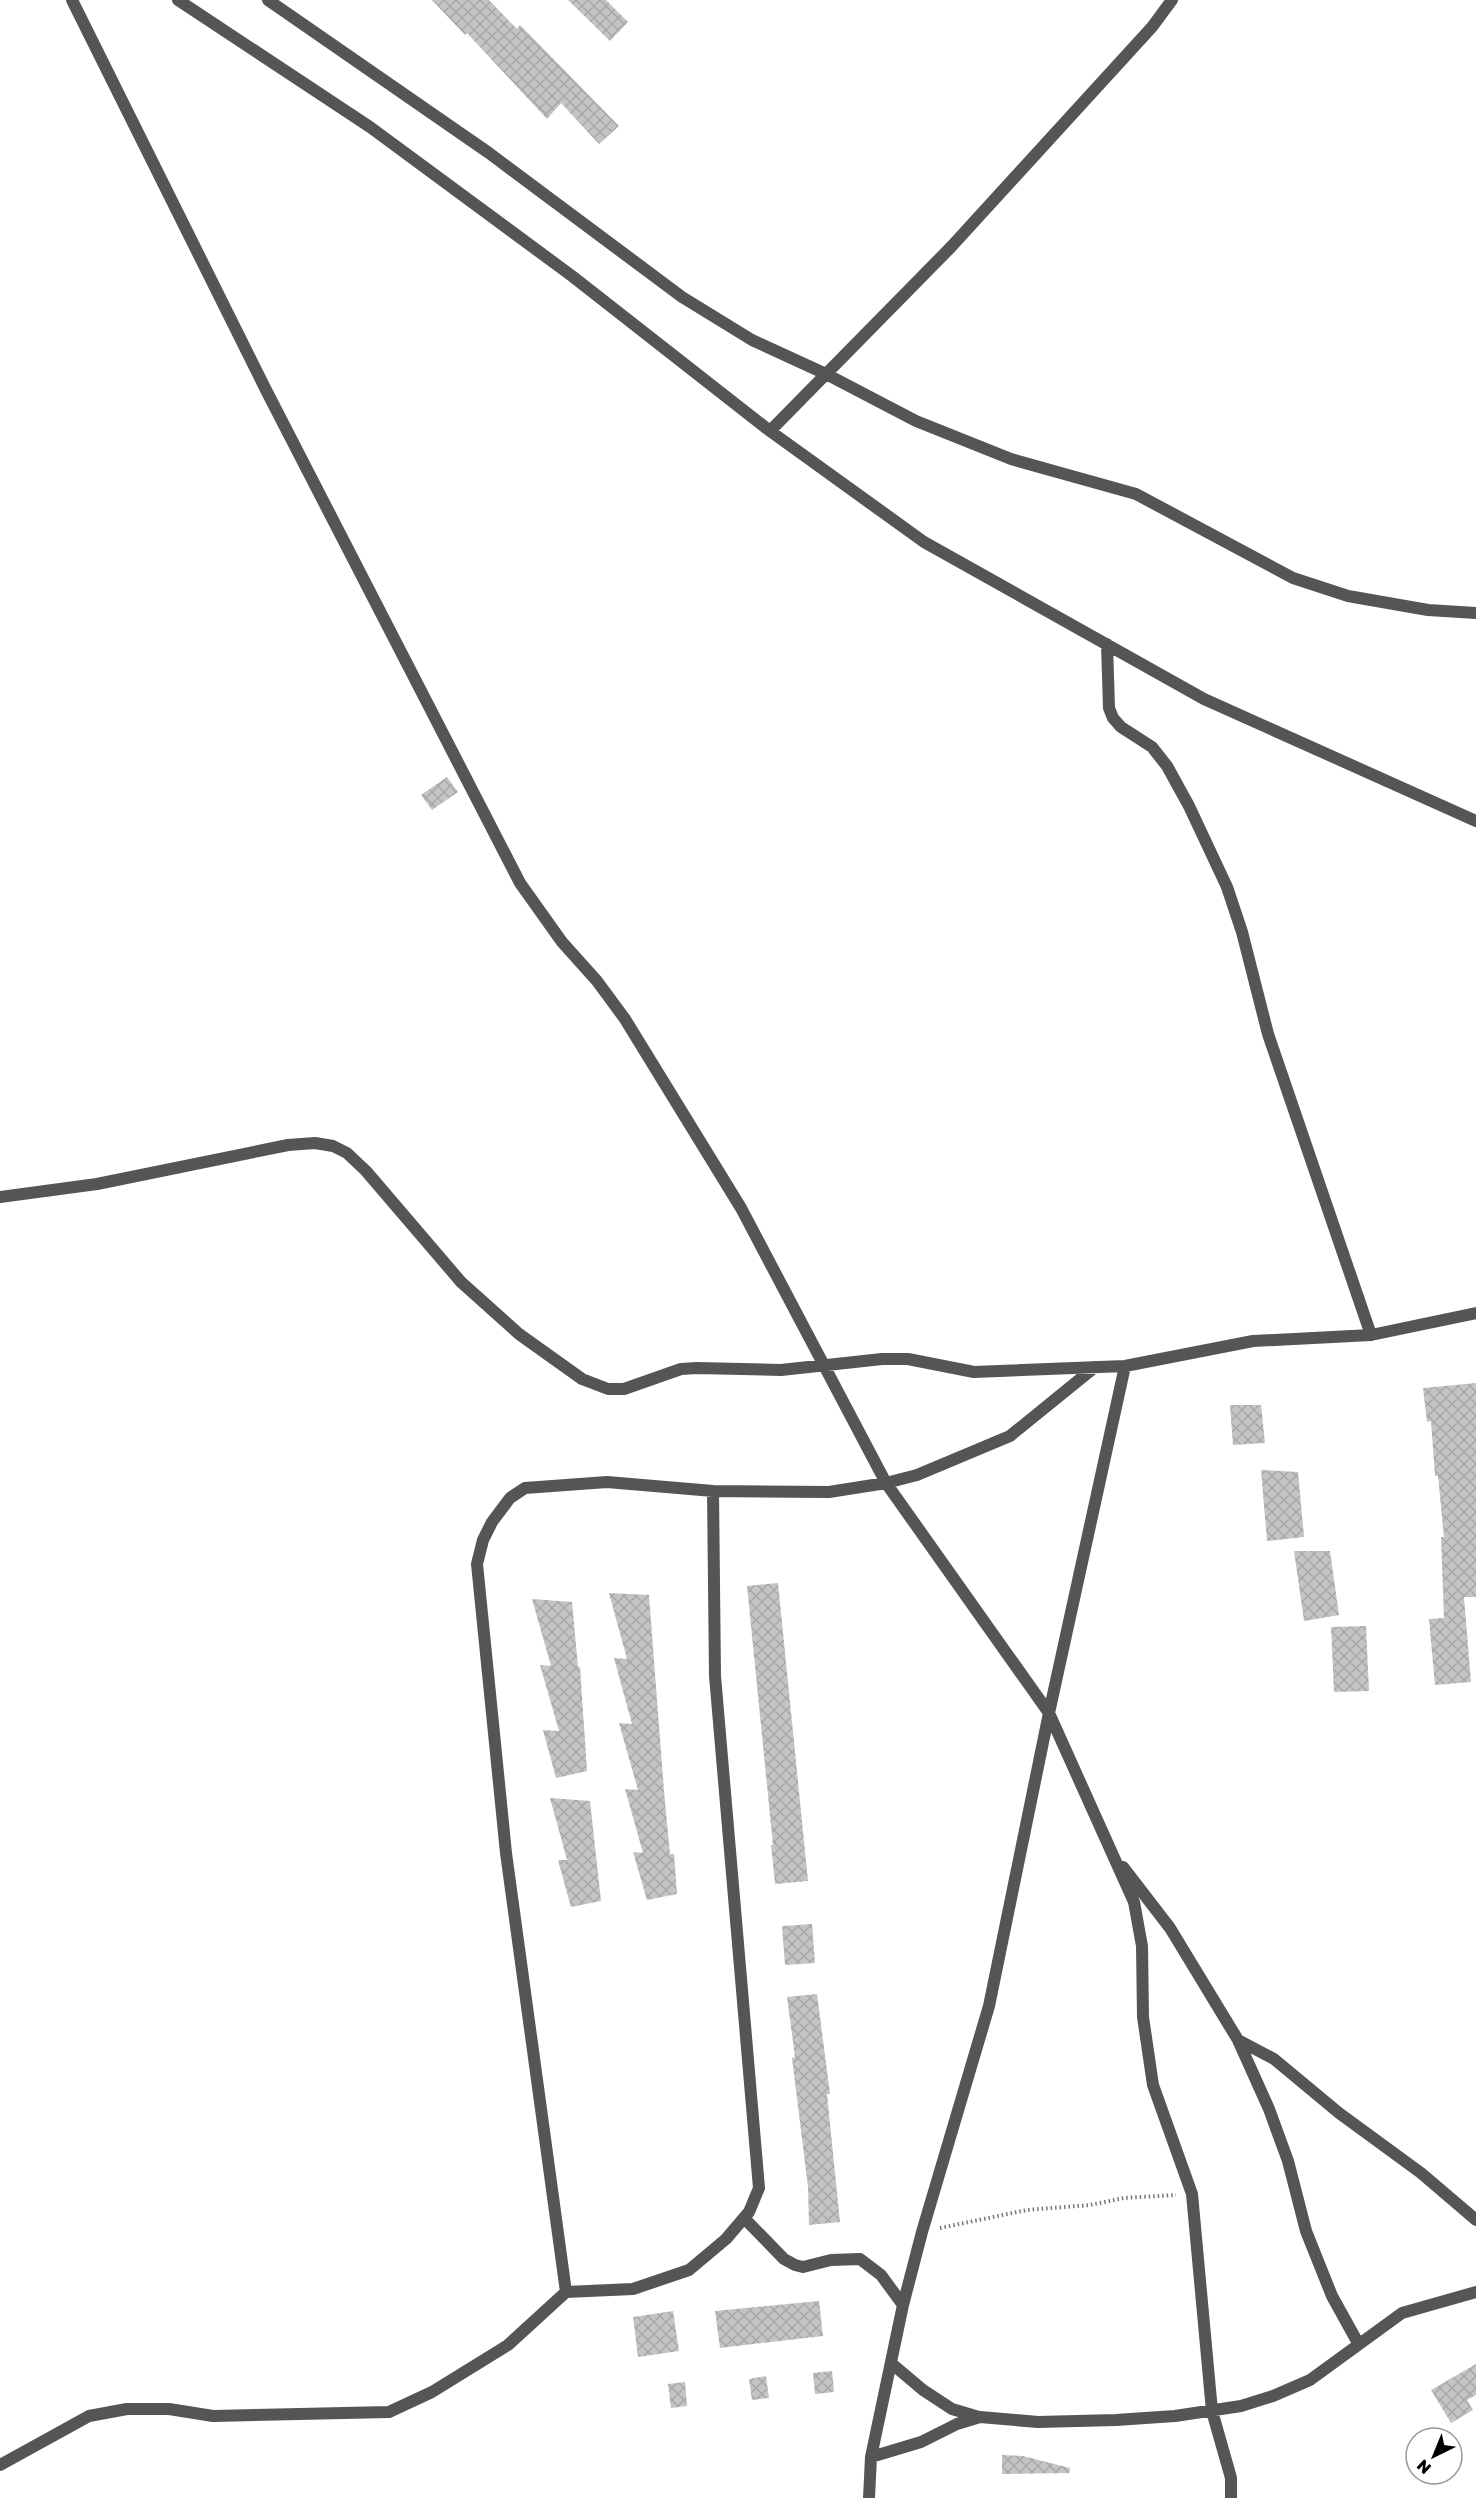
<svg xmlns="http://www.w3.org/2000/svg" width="1476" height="2498" font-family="'Golos Text',sans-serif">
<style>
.building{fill:url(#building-cross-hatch)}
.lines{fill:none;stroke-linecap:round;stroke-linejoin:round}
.path{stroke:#777;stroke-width:4;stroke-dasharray:1.5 3;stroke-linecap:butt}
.street{stroke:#555;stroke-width:12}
</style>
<defs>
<pattern id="building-cross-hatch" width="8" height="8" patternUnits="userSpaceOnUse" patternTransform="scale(1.5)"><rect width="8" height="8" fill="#c4c4c4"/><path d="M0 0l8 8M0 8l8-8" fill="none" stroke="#a7a7a7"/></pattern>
</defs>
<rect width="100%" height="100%" fill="#fff"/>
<path class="building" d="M432,0H489L517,29L520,25L619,126L599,144L561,103L547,119L467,33L465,35Z
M568,0H606L628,22L610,41Z
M447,777L458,792L432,810L421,795Z
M1476,1383V1597H1464L1471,1682L1435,1685L1429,1619L1444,1618L1441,1537H1444L1438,1476H1435L1431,1421L1427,1422L1423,1388Z
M1230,1405H1261L1265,1443L1233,1445Z
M1261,1470L1298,1472L1304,1537L1267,1541Z
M1294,1551H1330L1339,1615L1304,1621Z
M778,1583L808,1881L775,1884L771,1845H773L747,1586Z
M609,1593L649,1595L664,1791L670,1854H674L677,1894L647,1900L633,1852L643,1853L625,1789L638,1790L619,1723L632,1724L614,1658L627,1659Z
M532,1599L572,1602L578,1667H580L587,1771L556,1778L543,1730L559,1731L540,1665L551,1666Z
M1366,1626L1369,1691L1334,1692L1331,1627Z
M550,1798L590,1801L601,1901L571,1907L558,1860H567Z
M812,1924L815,1963L785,1965L782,1926Z
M817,1994L830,2094H827L840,2222L809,2225L808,2187L792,2058L795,2057L787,1997Z
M819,2301L823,2336L720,2348L715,2311Z
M673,2311L679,2351L638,2357L633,2317Z
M1476,2364V2395L1467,2400L1473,2410L1451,2423L1431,2390Z
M832,2371L834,2392L815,2394L813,2373Z
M766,2376L769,2398L752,2400L749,2379Z
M685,2382L687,2406L671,2408L668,2384Z
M1002,2455L1023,2456L1070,2468L1069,2473L1002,2474Z"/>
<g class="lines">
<path class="path" d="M940,2228L1027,2210L1090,2205L1124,2198L1176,2195"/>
<path class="street" d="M72,0L266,390L520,883L562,942L597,981L625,1019L741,1208L886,1483L1049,1713L1134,1902L1142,1946L1143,2017L1153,2085L1192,2194L1212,2411L1231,2478V2498
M178,0L370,127L572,276L770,431L924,542L1204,699L1476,821
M268,0L489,153L682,297L752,340L826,374L916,421L1011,459L1136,494L1293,578L1348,596L1428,610L1476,613
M770,431L951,247L1152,27L1172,0
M1107,644L1109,708L1113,718L1121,727L1152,747L1167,766L1189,806L1227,887L1242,932L1268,1034L1371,1335
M0,1197L97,1184L288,1145L315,1143L333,1146L347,1153L366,1171L461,1282L519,1334L582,1379L608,1389H624L681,1369L697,1368L781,1370L882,1359H908L974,1372L1125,1366L1253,1341L1371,1335L1476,1313
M1123,1867L1170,1928L1238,2040L1274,2059L1339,2113L1421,2173L1476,2220
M1238,2040L1269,2109L1288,2161L1306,2231L1332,2296L1358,2343
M744,2218L784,2259L795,2265L803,2267L831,2260L860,2259L881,2275L903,2305
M566,2292L506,1853L477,1564L483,1540L492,1522L510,1498L525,1488L607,1482L713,1491L829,1492L886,1483L917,1475L1010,1436L1095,1367
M891,2363L923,2390L952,2409L979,2417
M871,2457L921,2442L957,2424L980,2417L1038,2422L1116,2420L1175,2416L1241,2406L1273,2396L1310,2380L1402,2313L1476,2292
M0,2465L89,2416L127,2409H169L213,2416L389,2412L432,2392L508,2345L566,2292L633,2289L689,2270L726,2239L749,2212L759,2188L715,1676L713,1491
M869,2498L871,2457L903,2305L922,2232L989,2006L1049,1713L1125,1366"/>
</g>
<g transform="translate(1434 2456) rotate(223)"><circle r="28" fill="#ffffff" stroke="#999999" stroke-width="1.5"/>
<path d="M0-4.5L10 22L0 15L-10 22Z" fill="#000000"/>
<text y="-9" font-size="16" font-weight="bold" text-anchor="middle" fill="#000000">N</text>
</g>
</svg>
